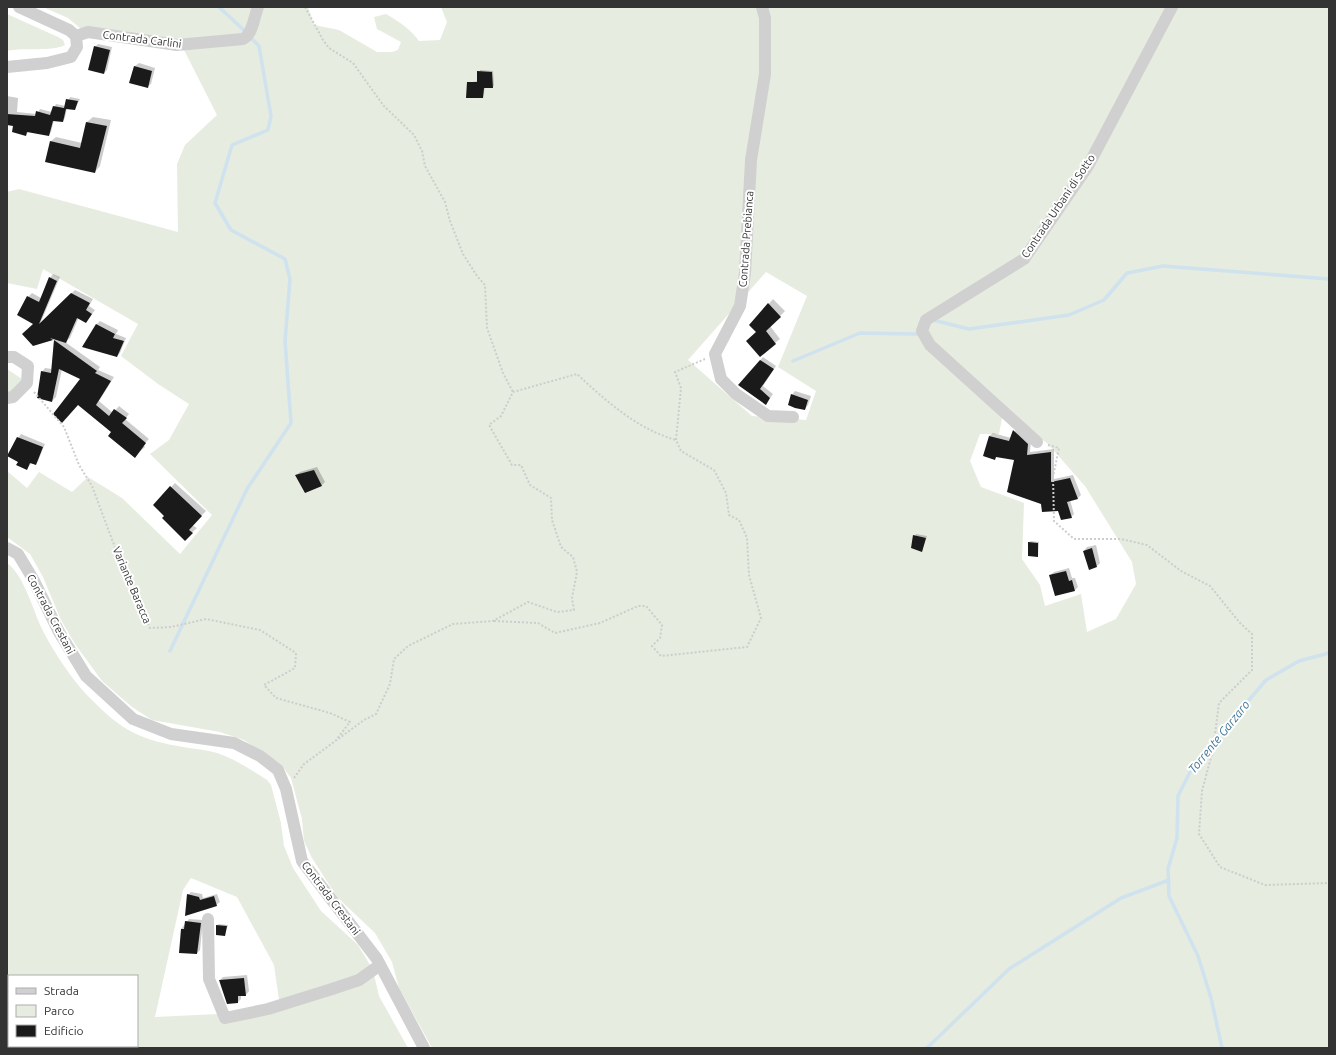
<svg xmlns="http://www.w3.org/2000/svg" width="1336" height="1055" font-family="Ubuntu,sans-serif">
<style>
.green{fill:#e6ecdf;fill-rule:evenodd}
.shadow{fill:#0003}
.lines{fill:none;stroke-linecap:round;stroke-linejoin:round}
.stream{stroke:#cfe2ee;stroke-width:3.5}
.building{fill:#1a1a1a}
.path{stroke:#cdcdcd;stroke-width:2;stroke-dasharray:2 2;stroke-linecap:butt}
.minor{stroke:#d0d0d0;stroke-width:12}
.labels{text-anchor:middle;stroke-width:4;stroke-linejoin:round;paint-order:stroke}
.street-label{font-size:11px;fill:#333;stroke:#fff}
.water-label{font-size:12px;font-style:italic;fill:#3f7597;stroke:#fff}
</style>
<rect width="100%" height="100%" fill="#fff"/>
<path class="green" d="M43,7H308L314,25L339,30L377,52H392L398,50L401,42L377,29L374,17L386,14C400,22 410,29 419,41L440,40L447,22L441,7H1329V1048H432L399,988L392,962L375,933L337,897L312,858L304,841L302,819L291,778L282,766L244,740L220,732L152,720L132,707L102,681L75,644L61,620L43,577L30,554L7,537V471L27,488L39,472L72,492L88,477L122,498L180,554L212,515L150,454L169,440L189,404L158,384L121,356L138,324L43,269L37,289L7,283V192L19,189L178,232L177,164L185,145L217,115L183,48L80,28L68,18ZM766,272L807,296L778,367L816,391L806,420L752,416L688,360ZM1003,413L1047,443L1085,486L1132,562L1136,584L1116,619L1087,632L1081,594L1045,606L1040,585L1022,559L1024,503L981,487L970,461L980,434H999Z
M7,14L58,37L63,40L65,45C52,52 24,47 7,51Z
M7,369L25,381L7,395Z
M7,563C24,575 33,610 42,629C52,649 72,680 88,696C118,727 136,739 178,746C191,749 204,749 217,753C235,759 251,770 267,780L271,785L281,823L284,846L293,868L321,911L358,945L373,970L379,996L408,1048H7ZM191,878L237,897L274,965L279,1000L240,1013L155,1017L183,890ZM9,976H137V1046H9Z"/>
<path class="shadow" d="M98,44L112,47L107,70L104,73L95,47Z
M139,63L155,68L151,84L147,87L130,83L135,66Z
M480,70L493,71L494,86L485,87L483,97L468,83L478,81Z
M7,96L18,98L17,112L37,114L40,109L52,112L56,104L66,106L70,97L80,99L75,109L67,108L65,118L63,121L54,120L51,132L49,135L29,131L26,135L14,126L7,124Z
M93,117L111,120L100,166L95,172L50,142L56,137L82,143L87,122Z
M53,274L60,277L40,324L75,290L93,299L89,306L95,310L89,318L79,317L70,338L65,342L100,367L98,370L114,377L99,401L113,413L119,406L129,414L125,419L149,439L143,445L145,447L135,456L113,432L78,404L82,379L62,369L56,397L52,401L42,372L45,368L52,369L54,341L56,339L33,345L34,324L28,297L32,293L41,298L50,278Z
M773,299L785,311L770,326L780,339L760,355L757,332L751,325Z
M100,321L118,330L116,334L126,338L120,353L117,356L96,325Z
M763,357L776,366L763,386L773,394L766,404L739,385Z
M795,391L811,396L808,405L805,409L792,395Z
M1017,428L1031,440L1030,452L1054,449V479L1073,475L1081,495L1078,498L1070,500L1074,514L1071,517L1042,504L1015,459L998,456L995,458L989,436L993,433L1011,438Z
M21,434L45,444L38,461L35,464L32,462L27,469L19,461L7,455Z
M317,467L325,482L322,485L305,492L296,475L300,472Z
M175,483L206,511L192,525L197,528L185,539L154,505Z
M916,534L927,536L922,551L912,547Z
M1031,541L1039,542L1038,556L1029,542Z
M1096,545L1100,563L1097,566L1084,551L1087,547Z
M1069,568L1072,578H1075L1078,587L1075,590L1056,594L1050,575L1054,572Z
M191,892L202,894L203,898L217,894L220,902L216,905L186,915L188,895Z
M189,919L203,920L200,950L197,953L181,929Z
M218,924L228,925L225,935L217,934Z
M247,975L249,991L246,995H241V999L238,1002L220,980L223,977Z"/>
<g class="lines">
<path class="stream" d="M219,7L246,32
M933,320L969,329L1069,315L1104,300L1127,273L1163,266L1329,279
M793,361L860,333L917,334
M170,651L247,489L291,423L285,341L290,279L285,259L231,230L215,203L232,145L268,130L271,116L259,46L252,39
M927,1048L1009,969L1121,898L1169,880
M1222,1048L1211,998L1198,956L1169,896L1168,869L1177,838L1178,796L1193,766L1266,680L1299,661L1329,653"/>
</g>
<path class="building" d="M94,46L110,50L104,74L88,70Z
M134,66L152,71L148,88L129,83Z
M477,71L492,72L493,88H484L483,98H466L467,82H477Z
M66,99L78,101L75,110L66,109L63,122L53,121L49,136L27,132L26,136L12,132L13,126L7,125V114L35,116L36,111L50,115L53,106L64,108Z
M86,122L107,126L95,173L45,162L50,141L80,148Z
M49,277L57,281L39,324L71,293L90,303L86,310L92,314L86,323L77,318L66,343L50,338L53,340L33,346L22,334L33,324L17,315L27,296L39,302Z
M768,303L781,317L766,331L776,344L760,357L746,341L756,332L749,325Z
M96,324L115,334L113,338L124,341L117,357L82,347Z
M54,340L97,371L95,373L111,381L96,405L109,416L114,409L127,418L122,423L146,443L135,458L108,436L111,432L78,405L62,423L53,414L80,379L59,369L52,402L37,398L41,371L51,373Z
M760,360L774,369L760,389L770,398L766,405L738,385Z
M791,394L808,400L805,410L795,408L788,405Z
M1013,430L1028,444L1027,455L1051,452V482L1070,478L1078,499L1067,502L1072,518L1061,520L1058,511L1042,512L1041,504L1007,492L1014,460L996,457L995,460L983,456L989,436L1009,441Z
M17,437L43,447L36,465L30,463L27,470L16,465L18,462L7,456Z
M314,470L322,486L305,493L295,475Z
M170,486L202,516L189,530L193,533L185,541L162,518L164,516L153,505Z
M913,535L926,538L922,552L911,548Z
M1028,542L1038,543V557L1028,556Z
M1092,548L1097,567L1089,570L1083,551Z
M1066,571L1069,581L1072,580L1075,591L1055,596L1049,575Z
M187,894L199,897L200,900L214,896L217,906L185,916Z
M185,921L201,923L197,954L179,953L181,929H184Z
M216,925L227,926L225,936L216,935Z
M244,978L246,996H238V1003L227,1004L219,980Z"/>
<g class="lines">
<path class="path" d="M305,7L323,40L329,48L353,63L383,105L414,135L422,151L425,166L445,202L450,221L463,254L477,276L485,285L487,328L503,373L513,392
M34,392L64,427L79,465L92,486L122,566L150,628L171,627L206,619L260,630L296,653L295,668L264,685L276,698L330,713L350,722L336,740
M1048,445L1059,448L1053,477L1054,521L1074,539H1121L1147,545L1181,571L1210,586L1240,623L1252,634V670L1219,703L1213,750L1202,791L1199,834L1220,867L1265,885L1329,883
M494,621L538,623L555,633L600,623L638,606H646L662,625L660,638L652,646L661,656L747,647L761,618L749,575L747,538L739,520L729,515L726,493L714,470L681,451L676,440L681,388L675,372L705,359
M294,778L304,764L364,720L376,714L390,684L394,659L408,646L453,624L493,621L528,602L557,612L574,610L572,598L577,572L573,557L561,547L552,520L551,498L530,485L521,465H512L489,425L501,416L513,392L577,374C606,401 637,429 676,440"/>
<path class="minor" d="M762,7L765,18V74L751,160L745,273L740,306L715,354L721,379L736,394L768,416L793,417
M76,36L88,32L177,45L243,39C253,34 254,17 258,7
M7,67L47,63L71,57L77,47L76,36L69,30L19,7
M7,357H14L28,366L27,383L13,397L7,398
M1037,442L930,345L922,331L926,320L1024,259L1088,166L1172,7
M7,548L18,554L33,579L59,632L86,676L133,719L171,734L234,743L260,756L278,770L286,789L302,861L377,959L424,1048
M208,919L209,979L225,1018L268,1009L332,989L359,980L380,965"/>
</g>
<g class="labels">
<g class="street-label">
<text transform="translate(142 39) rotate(7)" y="4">Contrada Carlini</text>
<text transform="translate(1058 206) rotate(-56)" y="4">Contrada Urbani di Sotto</text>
<text transform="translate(746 239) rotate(-86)" y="4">Contrada Prebianca</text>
<text transform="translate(132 585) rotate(67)" y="4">Variante Baracca</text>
<text transform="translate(51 614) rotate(62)" y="4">Contrada Crestani</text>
<text transform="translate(331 898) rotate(53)" y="4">Contrada Crestani</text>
</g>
<g class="water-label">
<text transform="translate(1219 737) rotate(-51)" y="4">Torrente Garzaro</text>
</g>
</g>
<rect width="1336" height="1055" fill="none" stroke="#333333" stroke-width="16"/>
<rect x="8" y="975" width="130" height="72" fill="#ffffff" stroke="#adadad"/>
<rect x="16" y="988" width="20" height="6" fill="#d0d0d0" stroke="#adadad"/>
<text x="44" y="995" font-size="12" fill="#333333">Strada</text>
<rect x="16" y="1005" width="20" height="12" fill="#e6ecdf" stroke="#adadad"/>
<text x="44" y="1015" font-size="12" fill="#333333">Parco</text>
<rect x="16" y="1025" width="20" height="12" fill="#1a1a1a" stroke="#adadad"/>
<text x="44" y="1035" font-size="12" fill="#333333">Edificio</text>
</svg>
